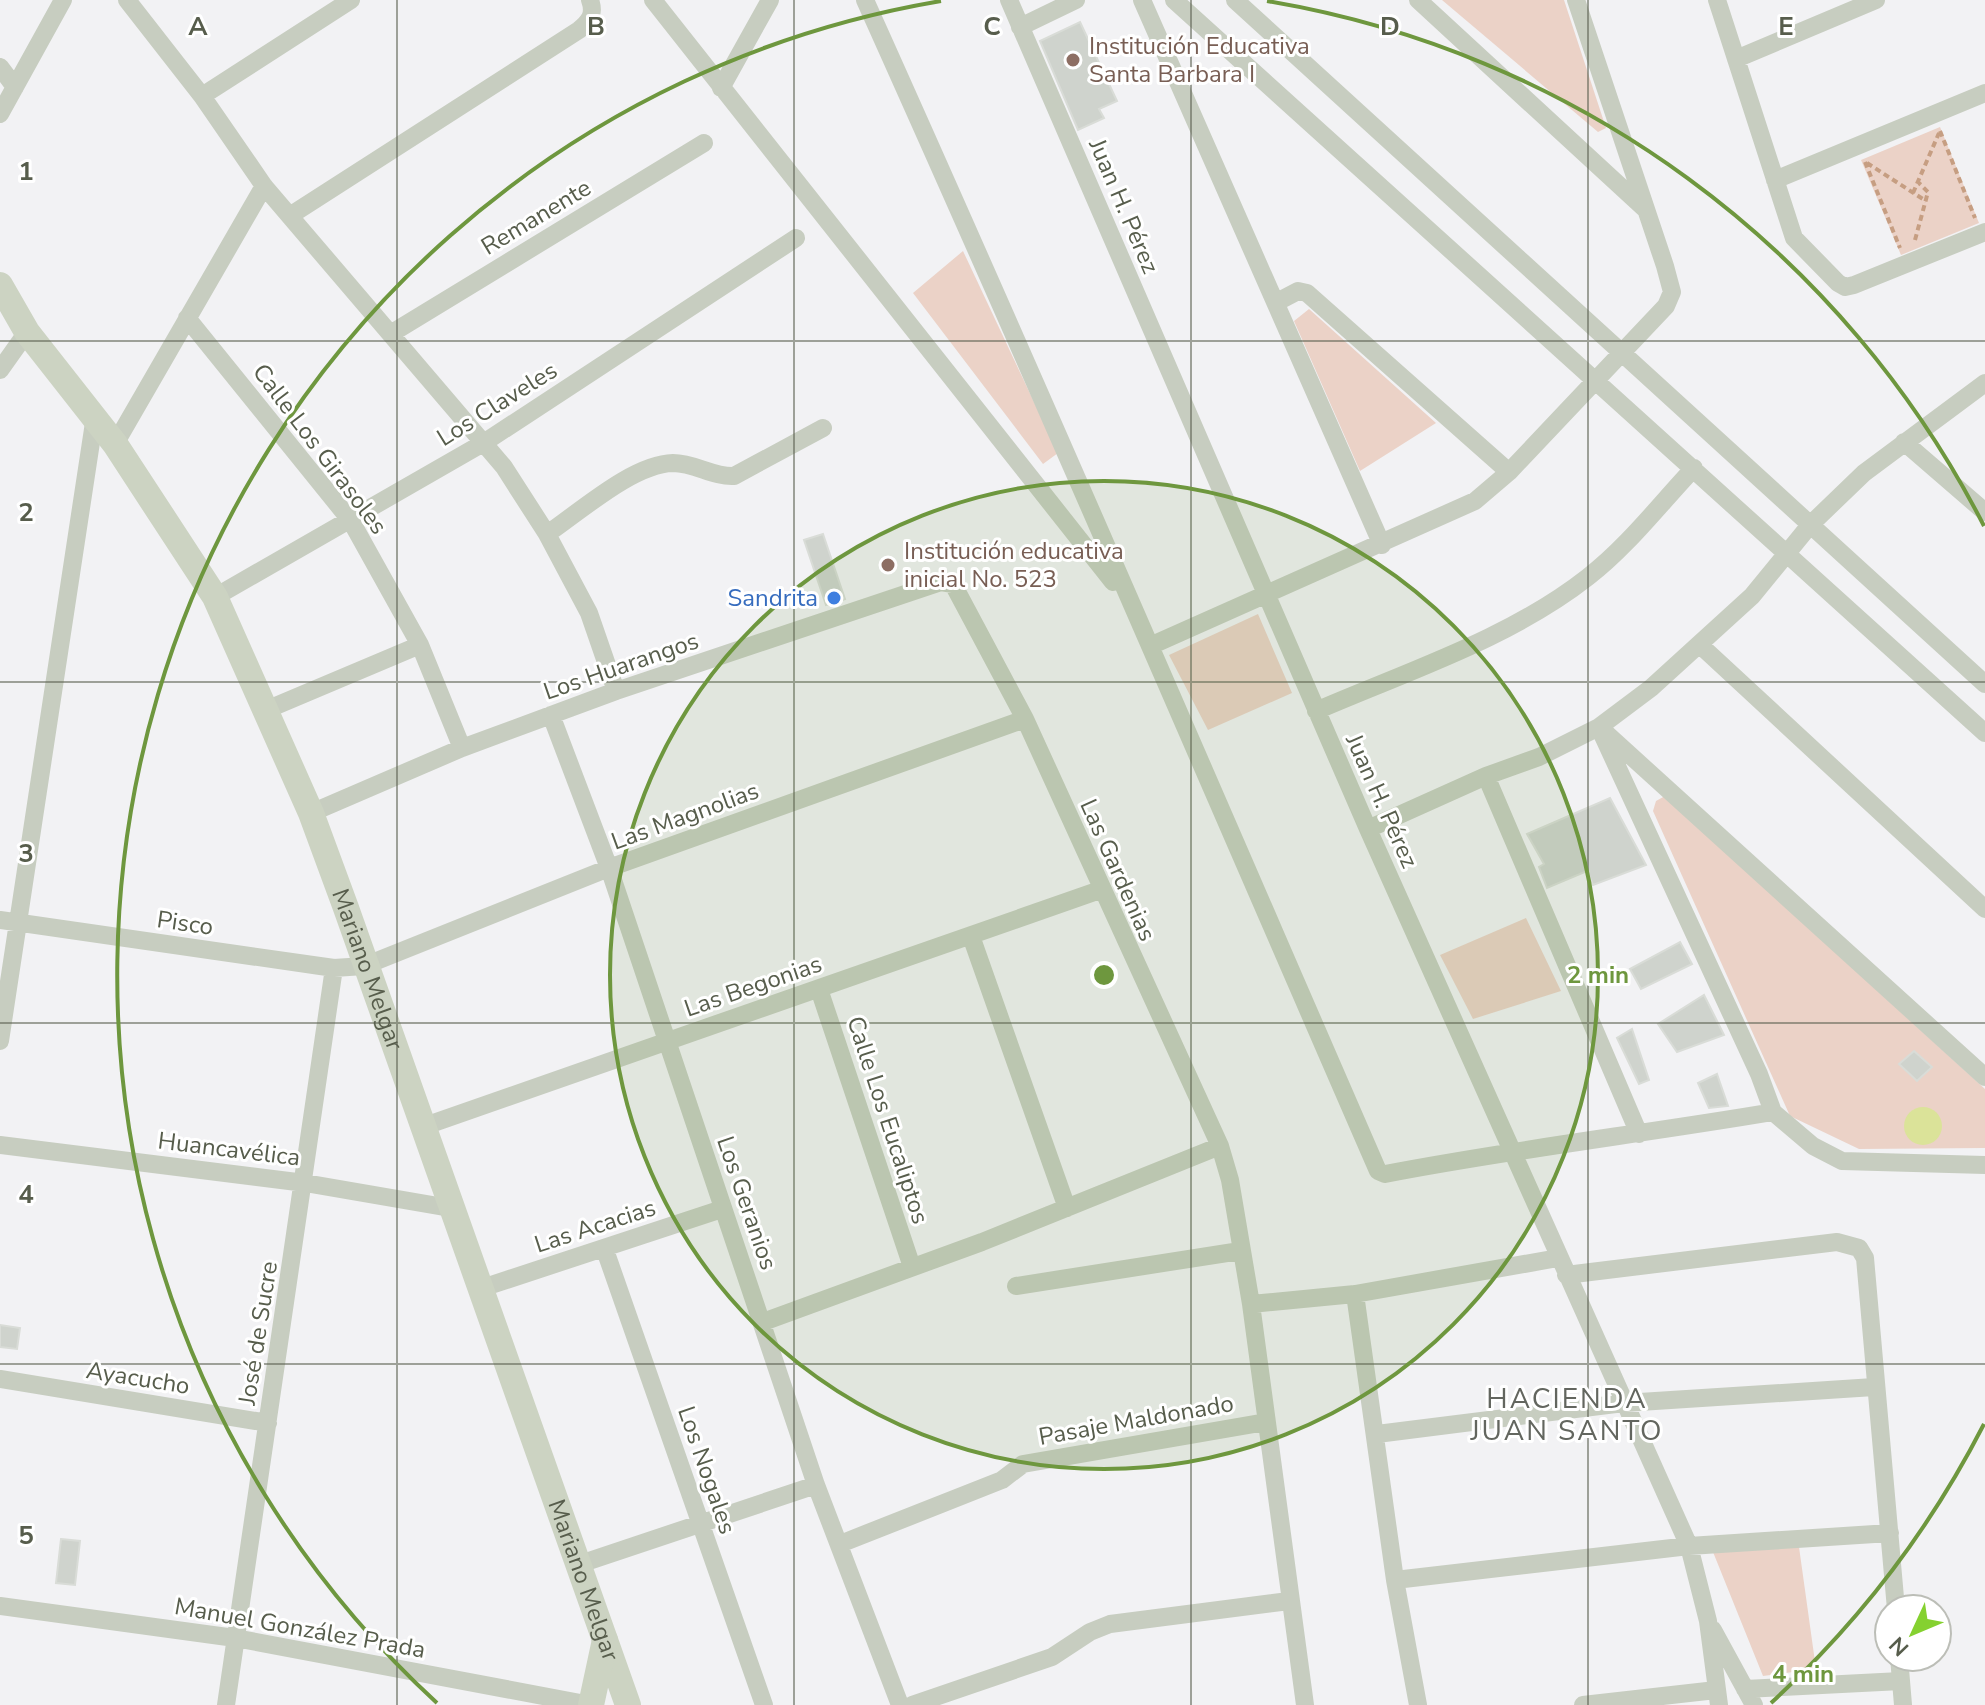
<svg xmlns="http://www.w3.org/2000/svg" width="1985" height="1705" font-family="'Nunito Sans',sans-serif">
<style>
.green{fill:#ebd2c7}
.water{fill:#dbe399}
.building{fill:#cfd3cd;stroke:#d9dcd7;stroke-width:2}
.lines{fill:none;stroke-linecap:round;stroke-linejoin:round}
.path{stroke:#c69e82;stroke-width:4;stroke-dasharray:6 4;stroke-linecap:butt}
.street{stroke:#c7cdc0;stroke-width:18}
.secondary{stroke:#ccd3c2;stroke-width:26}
.grid{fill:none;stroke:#575d4c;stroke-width:2;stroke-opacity:0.55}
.ring{fill:none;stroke:#6e973e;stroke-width:4}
.education-dot{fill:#8d6e63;stroke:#fff;stroke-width:3}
.shop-dot{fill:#3f7fe0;stroke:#fff;stroke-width:3}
.labels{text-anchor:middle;stroke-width:6;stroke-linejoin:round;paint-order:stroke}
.education-label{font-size:24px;fill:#785e54;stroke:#fff;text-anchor:start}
.street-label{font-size:24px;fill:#575d4c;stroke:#fff}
.shop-label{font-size:24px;fill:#366cbe;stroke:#fff;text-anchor:end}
.quarter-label{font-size:28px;letter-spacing:2px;fill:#63665f;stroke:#fff}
.grid-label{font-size:26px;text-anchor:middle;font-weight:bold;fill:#575d4c;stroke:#fff;stroke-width:6;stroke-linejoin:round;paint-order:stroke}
.centre{fill:#6e973e;stroke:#fff;stroke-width:4}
.ring-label{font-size:24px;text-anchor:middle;font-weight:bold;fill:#6e973e;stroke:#fff;stroke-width:6;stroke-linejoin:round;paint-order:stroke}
</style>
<rect width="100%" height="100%" fill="#f2f2f4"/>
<path class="green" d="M1442,0H1564L1606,128L1598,132Z
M1940,127L1979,223L1901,255L1861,160Z
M963,251L1058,453L1043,464L913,293Z
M1309,309L1436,423L1360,471L1294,321Z
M1258,614L1292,693L1208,730L1169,655Z
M1665,796L1985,1089V1148L1859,1149L1790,1116L1653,811L1656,801Z
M1526,918L1561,991L1473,1019L1440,955Z
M1799,1547L1816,1669L1763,1676L1713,1552Z"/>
<path class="water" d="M1904 1126a19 19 0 1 1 38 0a19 19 0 1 1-38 0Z"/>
<path class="building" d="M1080,22L1117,101L1099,109L1104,118L1078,130L1040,41Z
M823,534L845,599L826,605L804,540Z
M1610,798L1646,865L1593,885L1587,871L1547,888L1539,867L1544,864L1527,834Z
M1680,942L1692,964L1641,989L1630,969Z
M1704,995L1724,1035L1677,1052L1658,1024Z
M1632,1029L1649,1080L1639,1084L1617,1038Z
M1914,1051L1932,1067L1917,1081L1899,1064Z
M1717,1074L1728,1106L1709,1108L1698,1083Z
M0,1325L20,1328L17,1349L0,1347Z
M61,1539L80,1541L75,1585L56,1583Z"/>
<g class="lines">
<path class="path" d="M1940,131L1975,218
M1865,162L1900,248
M1867,163L1926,201
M1913,193L1939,133
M1915,240L1928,192L1919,183"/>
<path class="street" d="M127,0L202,96L264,186L504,467L547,534L589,613L616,691
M653,0L1113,582
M865,0C1040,389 1208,780 1378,1171L1385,1174C1514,1149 1643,1134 1773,1112L1813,1146L1842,1161L1985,1165
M1009,0L1368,829L1689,1546L1708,1621L1719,1705
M1142,0L1382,545
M1174,0L1985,733
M1235,0L1985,684
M1418,0L1645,209
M1717,0L1794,238L1838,283L1845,287L1854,285L1985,232
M1020,27L1076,0
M1736,59L1876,0
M0,67L15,87
M721,88L770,0
M202,96L351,0
M0,114L63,0
M1775,180L1985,93
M291,215L579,30C590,21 595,14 590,0
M1277,302L1298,291L1307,293L1509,472
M187,318L351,521L420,645L462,748
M392,333L704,143
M0,370L27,332
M1904,442L1985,512
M115,444L264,186
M547,534C581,511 633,464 673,463C695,463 713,477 734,476L823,428
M215,597L485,442L796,238
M1700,645L1985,909
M1150,646L1475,501L1509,472L1666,306L1672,292L1665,266L1576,0
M266,710L420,645
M1316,711C1408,671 1509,639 1588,577C1627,547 1660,504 1694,468
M551,715L609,868L816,1485L900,1705
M1599,727L1985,1077
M1603,736L1759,1074L1773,1112
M1486,776L1639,1134
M311,813L462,748L616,691L941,582L953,584L1025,719L1220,1146L1230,1180L1251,1304L1305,1705
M1368,829L1486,776L1539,757L1599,727L1651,688L1752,596L1810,525L1864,473L1985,383
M0,920L334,968L364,966L609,868L1025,719
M971,936L1067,1208
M819,989L912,1267
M0,1041L95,416
M422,1127L1100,890
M0,1145L305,1183L450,1208
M605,1250L764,1705
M1566,1275L1837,1242L1859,1248L1865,1258L1896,1609
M1016,1286L1240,1251
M482,1288L722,1209
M1355,1294L1395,1580L1418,1705
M1251,1304L1355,1294L1558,1258
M763,1322L982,1242L1220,1146
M0,1379L268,1423
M1377,1434L1624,1403L1874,1387
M840,1544L1002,1480L1023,1464L1266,1422
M577,1565L816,1485
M1395,1580L1689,1546L1890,1533
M0,1606L235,1638L591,1705
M1713,1630L1754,1705
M1899,1657L1903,1705
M1745,1689L1901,1681
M226,1705L334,968
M912,1705L1052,1657L1090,1632L1110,1624L1289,1601
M1583,1705L1716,1690"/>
<g class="secondary">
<path id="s1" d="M0,285L27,332L115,444L215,597L311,813L346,908L628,1705"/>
<path d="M591,1705L605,1640"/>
</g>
</g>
<path class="grid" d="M397,0V1705M794,0V1705M1191,0V1705M1588,0V1705M0,341H1985M0,682H1985M0,1023H1985M0,1364H1985"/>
<circle cx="1104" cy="975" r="494" fill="#6e973e" fill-opacity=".12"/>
<g class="ring">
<circle cx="1104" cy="975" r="494"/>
<path d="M1984 1424A988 988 0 0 1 1771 1703M437 1703A988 988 0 0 1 941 1M1267 1A988 988 0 0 1 1984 526"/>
</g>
<g class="education-dot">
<circle cx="1073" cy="60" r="8"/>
<circle cx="888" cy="565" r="8"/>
</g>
<circle class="shop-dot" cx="834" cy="598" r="8"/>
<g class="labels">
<g class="education-label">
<text x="1089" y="54">Institución Educativa<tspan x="1089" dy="28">Santa Barbara I</tspan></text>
<text x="904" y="559">Institución educativa<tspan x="904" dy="28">inicial No. 523</tspan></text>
</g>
<g class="street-label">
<text transform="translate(1124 206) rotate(67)" y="8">Juan H. Pérez</text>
<text transform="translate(536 217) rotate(-31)" y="8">Remanente</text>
<text transform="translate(497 404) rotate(-32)" y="8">Los Claveles</text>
<text transform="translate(320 449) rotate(53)" y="8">Calle Los Girasoles</text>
<text transform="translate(621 666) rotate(-19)" y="8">Los Huarangos</text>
<text transform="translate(1382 801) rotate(66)" y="8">Juan H. Pérez</text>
<text transform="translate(685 816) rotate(-20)" y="8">Las Magnolias</text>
<text transform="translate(1118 870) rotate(66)" y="8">Las Gardenias</text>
<text transform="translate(185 923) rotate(8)" y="8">Pisco</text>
<text dy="8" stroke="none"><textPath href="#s1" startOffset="782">Mariano Melgar</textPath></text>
<text transform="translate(753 986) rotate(-19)" y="8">Las Begonias</text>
<text transform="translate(888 1120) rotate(72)" y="8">Calle Los Eucaliptos</text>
<text transform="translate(229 1149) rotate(7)" y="8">Huancavélica</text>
<text transform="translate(747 1203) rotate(71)" y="8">Los Geranios</text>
<text transform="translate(595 1226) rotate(-18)" y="8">Las Acacias</text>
<text transform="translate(258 1333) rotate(-81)" y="8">José de Sucre</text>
<text transform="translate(138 1378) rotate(9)" y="8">Ayacucho</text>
<text transform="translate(1136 1420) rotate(-10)" y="8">Pasaje Maldonado</text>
<text transform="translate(707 1470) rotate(71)" y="8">Los Nogales</text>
<text dy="8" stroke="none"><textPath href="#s1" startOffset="1430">Mariano Melgar</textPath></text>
<text transform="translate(300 1628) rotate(10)" y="8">Manuel González Prada</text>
</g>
<g class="shop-label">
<text x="818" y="606">Sandrita</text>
</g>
<g class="quarter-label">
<text x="1567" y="1408">HACIENDA<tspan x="1567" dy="32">JUAN SANTO</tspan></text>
</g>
</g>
<g class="grid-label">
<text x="198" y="35">A</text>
<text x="596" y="35">B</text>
<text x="992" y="35">C</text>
<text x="1390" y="35">D</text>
<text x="1786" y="35">E</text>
<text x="26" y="180">1</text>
<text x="26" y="521">2</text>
<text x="26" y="862">3</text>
<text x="26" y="1203">4</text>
<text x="26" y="1544">5</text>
</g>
<circle cx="1104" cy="975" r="12" class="centre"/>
<g class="ring-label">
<text x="1598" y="983">2 min</text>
<text x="1803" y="1682">4 min</text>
</g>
<g transform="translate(1913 1633) rotate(226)"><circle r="38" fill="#ffffff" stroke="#bcbeb7" stroke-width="2"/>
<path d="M0-6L14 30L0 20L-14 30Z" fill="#85d130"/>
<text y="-12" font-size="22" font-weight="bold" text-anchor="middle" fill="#575d4c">N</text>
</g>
</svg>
